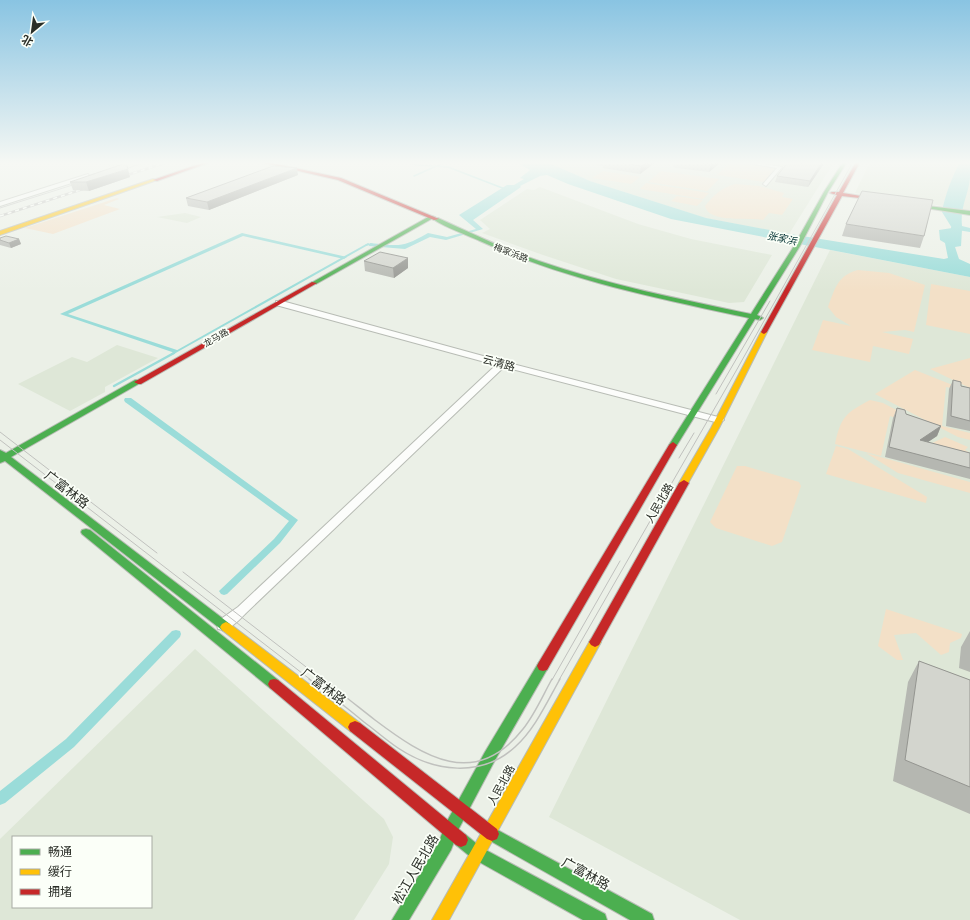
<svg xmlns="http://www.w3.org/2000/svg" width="970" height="920" font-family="Overpass,'Noto Sans SC',sans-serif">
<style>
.built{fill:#dee7d7;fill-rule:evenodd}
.green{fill:#f3e0c7}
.water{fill:#9adcd9}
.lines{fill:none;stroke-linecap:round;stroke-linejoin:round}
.stream-far2{stroke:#9adcd9;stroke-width:1.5}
.stream-far1{stroke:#9adcd9;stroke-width:2}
.stream{stroke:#9adcd9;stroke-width:2.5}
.canal{fill:#9adcd9;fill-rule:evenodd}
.street-casing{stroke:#b8bcb5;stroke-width:2}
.fast-casing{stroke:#b8bcb5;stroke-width:2}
.slow-casing{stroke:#b8bcb5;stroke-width:2}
.jam-casing{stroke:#b8bcb5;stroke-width:2}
.street{fill:#fcfdfb;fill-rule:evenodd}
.fast{fill:#4caf50;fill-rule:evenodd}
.slow{fill:#ffc107;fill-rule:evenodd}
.jam{fill:#c62828;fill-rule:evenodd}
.tram-far1{stroke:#c0c1be;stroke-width:1}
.tram{stroke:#c0c1be;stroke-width:1.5}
.rail-casing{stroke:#c0c1be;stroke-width:2.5}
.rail{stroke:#fbfff8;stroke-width:1.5;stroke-dasharray:4;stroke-linecap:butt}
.wall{fill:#b5b7b1}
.shaded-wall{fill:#949590}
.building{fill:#d3d5ce;stroke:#949590}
.labels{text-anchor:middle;stroke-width:3.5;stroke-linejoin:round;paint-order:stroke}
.far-street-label{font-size:9px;fill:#2a2e27;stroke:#fbfff8}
.far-water-label{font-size:10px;font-style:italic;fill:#013131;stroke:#fbfff8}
.street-label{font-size:11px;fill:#2a2e27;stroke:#fbfff8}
.near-street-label{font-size:13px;fill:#2a2e27;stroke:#fbfff8}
</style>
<rect width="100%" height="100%" fill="#ebf0e7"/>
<path class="built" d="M63,162H152L137,167L128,165L120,168L100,164L80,165Z
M547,162H834L789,234L705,218L590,181Z
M870,162H970V210L855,193Z
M540,187L638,224L691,239L772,255L744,302L729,303L616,279L543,255L482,233L490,229L480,220L527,189L534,190Z
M185,213L201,217L187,223L157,217Z
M830,250L970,277V920H740L549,817Z
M117,345L158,358L105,387V392L70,411L18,384L72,357L87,362Z
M195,649L384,819L393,837L389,864L354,920H0V839ZM13,837H151V907H13Z"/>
<path class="green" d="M731,162L777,167L764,182L717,175Z
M603,171L640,177L631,184L592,178Z
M661,171L719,179L707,191L648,182Z
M646,183L709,193L703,199L640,189Z
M736,184L759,186L784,193L782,197L793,199L782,215L769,213L763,220C750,217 709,224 705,206C714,195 722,187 736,184Z
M677,196L703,200L697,206L671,201Z
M117,198L119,199L104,205L120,209L53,234L25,228Z
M858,270L889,273L925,285L914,332L905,330L882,332L913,339L909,354L873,346L870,362L812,350L823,320L851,326L836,317L828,307C835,288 838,275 858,270Z
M931,284L970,291V334L926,325Z
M970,358V388L930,369Z
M915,370L970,392L946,387L942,426L970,433V440L958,437L875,394Z
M870,400L883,403L939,432L936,433L890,416L881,456L835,444C841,416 846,413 870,400Z
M945,437L968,447L965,450L970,453L928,445Z
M836,446L848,449L927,497L926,503L826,474Z
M866,453L970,482V493L898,473Z
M737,466H745L799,482L801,486L782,542L772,546L716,528L710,522Z
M886,609L962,634L961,638L950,643L949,652L941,655L916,633L894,635L903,660H897L878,646Z"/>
<path class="water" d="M516,162H547L590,181L706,218L796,235L944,259L948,258L945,243L940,240L939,230L952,228L942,212C945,195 952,177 960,162H970C970,167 970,173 970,178C968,197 960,206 962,226L970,228V231L962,230L961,246L955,247L959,259L970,264V277L671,219L568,184L547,175L540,176L520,186L521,187L473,220L483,229L446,240L430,237L405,249L369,246L370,243C400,246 402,248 428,233L447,237L476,229L459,215L507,185H514L524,179L520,178L530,170Z"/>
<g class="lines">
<path class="stream-far2" d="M406,162L417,165L448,167L505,189
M414,176L441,164L439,162
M366,245L372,244"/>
<path class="stream-far1" d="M172,354L368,244"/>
<path class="stream" d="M114,386L174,353"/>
<path class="canal" d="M951,227L970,230V232L951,229Z
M242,233L347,257L344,259L243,236L68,314L177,350L178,351L175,353L60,314Z
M125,398H131L298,520L280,543L227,594L224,595L221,594L219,591L274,539L289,521L125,402L124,400Z
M176,630L180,631L181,634L180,637L74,747L5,803L0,805V791L66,739L172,631Z"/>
<g class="street-casing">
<path id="street" d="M741,162H753L782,167L766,186L763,184L777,168Z
M88,174L90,177L0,206V202Z
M276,301H282L505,362L722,418L724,420L719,423L504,367L246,613C239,620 229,632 218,629L217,625L218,621L238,607L496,365L276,305Z"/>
</g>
<g class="fast-casing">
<path id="fast" d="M843,162H847L828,192L800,246L757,315L763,318L760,320L755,319L677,445L673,448L669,445L749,318C657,298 566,280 480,241C467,235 444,227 433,219L438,218C471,233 504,249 539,261C608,285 680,299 751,314L794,246L824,192Z
M911,204L970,211V215L913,206L911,205Z
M430,216L435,217L316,284L311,283Z
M135,380H138L142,382L11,457L230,624L232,627L230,630L226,632L222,630L5,461L0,463V450L6,453Z
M86,529L90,530L278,680L280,684L278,688L274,689L270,688L82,534L81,532L82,530Z
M543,661L547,662L549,666L495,760L456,834L461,833L466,835L482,848L605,914L607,920H583L472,858L456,845L454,842L451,850L409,920H392L439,842L445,825L485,752L539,662Z
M492,827L652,914L654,920H630L487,839L485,834L487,829Z"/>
</g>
<g class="slow-casing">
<path id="slow" d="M153,179L157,180L0,235V231Z
M764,330L767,332L719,428L687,485H681L679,483L711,428L761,332Z
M226,622L230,624L360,723L362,727L360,731L355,733L350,731L222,630L220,627L222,624Z
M595,637L599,639L601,642L449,920H432L591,639Z"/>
</g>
<g class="jam-casing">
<path id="jam" d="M205,162H211L157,181L153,180Z
M259,162H267L341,178L439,219L434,220L338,180Z
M856,162H860L843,193L879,199L877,200L842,196L767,332L764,334L762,333L761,332L837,195L830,193L832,192H839Z
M312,282L317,283L141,384H138L134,382Z
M673,442L677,445L547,670L543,671L539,670L537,666L539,662L669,445Z
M684,480L689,483L599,645L595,647L591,645L589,642L591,639L679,483Z
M274,679L278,680L466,835L468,840L466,845L461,847L456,845L270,688L268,684L270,680Z
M355,721L360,723L497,829L499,834L497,839L492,841L487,839L350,731L348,727L350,723Z"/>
</g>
<use href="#street" class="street"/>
<use href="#fast" class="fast"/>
<use href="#slow" class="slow"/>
<use href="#jam" class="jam"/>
<path class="tram-far1" d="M116,172L147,162
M0,208L82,182
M716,394L770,301
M0,432L157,553
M0,440L311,680
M679,458L694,433
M183,572L323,680
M552,680L620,561
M559,680L736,371L853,162"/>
<path class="tram" d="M309,679C328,693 346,707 364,722C375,730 386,740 398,748C434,772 481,778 515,747C535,729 547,702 560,679
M322,679C340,692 357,706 375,720C424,757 475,790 523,729C535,714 543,695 552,679"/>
<g class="rail-casing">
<path id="rail" d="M118,178L168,162
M0,216L89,187"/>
</g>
<use href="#rail" class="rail"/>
</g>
<path class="wall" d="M596,162H656L640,174L603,168V166L596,165Z
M661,162H721L709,172L677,168L673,167L674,164Z
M825,162L808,187L775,182L777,176L806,164Z
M298,175L209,210L188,206L186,198Z
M130,177L89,191L73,190L70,182Z
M846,224L924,236L920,248L842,236Z
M0,238L19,239L21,244L11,248L0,245Z
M364,261L408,268L394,278L365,271Z
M953,380L961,386L970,388V431L946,426L949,389Z
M897,408L906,414L941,426L937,436L928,442L970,453V479L885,457L893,418Z
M970,631V672L959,668L961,647Z
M919,661L970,680V814L893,781L908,682Z"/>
<path class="shaded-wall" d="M646,162H656L640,174L641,166Z
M713,162H721L709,172L711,164Z
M822,162H825L808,187L810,181Z
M297,168L298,175L209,210L207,202Z
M128,169L130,177L89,191L86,182Z
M19,239L21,244L11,248L9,243Z
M408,258V268L394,278L393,268Z
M941,426L937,436L916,450L920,440Z"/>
<path class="building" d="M617,162H646L641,166Z
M694,162H713L711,164Z
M788,162L806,164L807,162H822L810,181L777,176Z
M126,163L128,169L86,182H70Z
M273,166L297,168L207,202L186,198Z
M862,191L933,200L924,236L846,224Z
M6,236L19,239L9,243L0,240V238Z
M380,252L408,258L393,268L364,261Z
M953,380L961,382V386L970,388V421L951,416Z
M897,408L905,410L906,414L941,426L920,440L970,453V468L889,447Z
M919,661L970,680V787L905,760Z"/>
<linearGradient id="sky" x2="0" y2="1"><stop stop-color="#89c4e2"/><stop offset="0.56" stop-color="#f6f8f4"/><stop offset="1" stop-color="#f6f8f4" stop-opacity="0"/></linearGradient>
<rect width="970" height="291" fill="url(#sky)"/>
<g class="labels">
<g class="far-street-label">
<text transform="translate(511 253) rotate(21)" y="3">梅家浜路</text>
<text transform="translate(216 338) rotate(-30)" y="3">龙马路</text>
</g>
<g class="far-water-label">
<text transform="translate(782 238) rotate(12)" y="4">张家浜</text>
</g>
<g class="street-label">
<text transform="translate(499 363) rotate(15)" y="4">云清路</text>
<text transform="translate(659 503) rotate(-60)" y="4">人民北路</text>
<text transform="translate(501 785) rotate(-61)" y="4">人民北路</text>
</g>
<g class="near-street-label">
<text transform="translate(67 489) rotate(38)" y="5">广富林路</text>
<text transform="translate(324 686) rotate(37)" y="5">广富林路</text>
<text transform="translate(415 869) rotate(-60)" y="5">松江人民北路</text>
<text transform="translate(586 873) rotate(29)" y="5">广富林路</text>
</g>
</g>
<rect x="12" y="836" width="140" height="72" fill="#fbfff8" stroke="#a7aba4"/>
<rect x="20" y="849" width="20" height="6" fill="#4caf50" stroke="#a7aba4"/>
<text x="48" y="856" font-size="12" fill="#2a2e27">畅通</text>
<rect x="20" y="869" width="20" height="6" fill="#ffc107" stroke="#a7aba4"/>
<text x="48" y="876" font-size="12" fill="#2a2e27">缓行</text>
<rect x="20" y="889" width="20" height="6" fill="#c62828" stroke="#a7aba4"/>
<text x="48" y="896" font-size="12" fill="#2a2e27">拥堵</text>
<g transform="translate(32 32) rotate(209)" stroke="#fbfff8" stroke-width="3" paint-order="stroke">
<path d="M0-3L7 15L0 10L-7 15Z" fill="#2a2e27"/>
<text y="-6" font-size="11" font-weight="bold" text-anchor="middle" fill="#2a2e27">北</text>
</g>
</svg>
